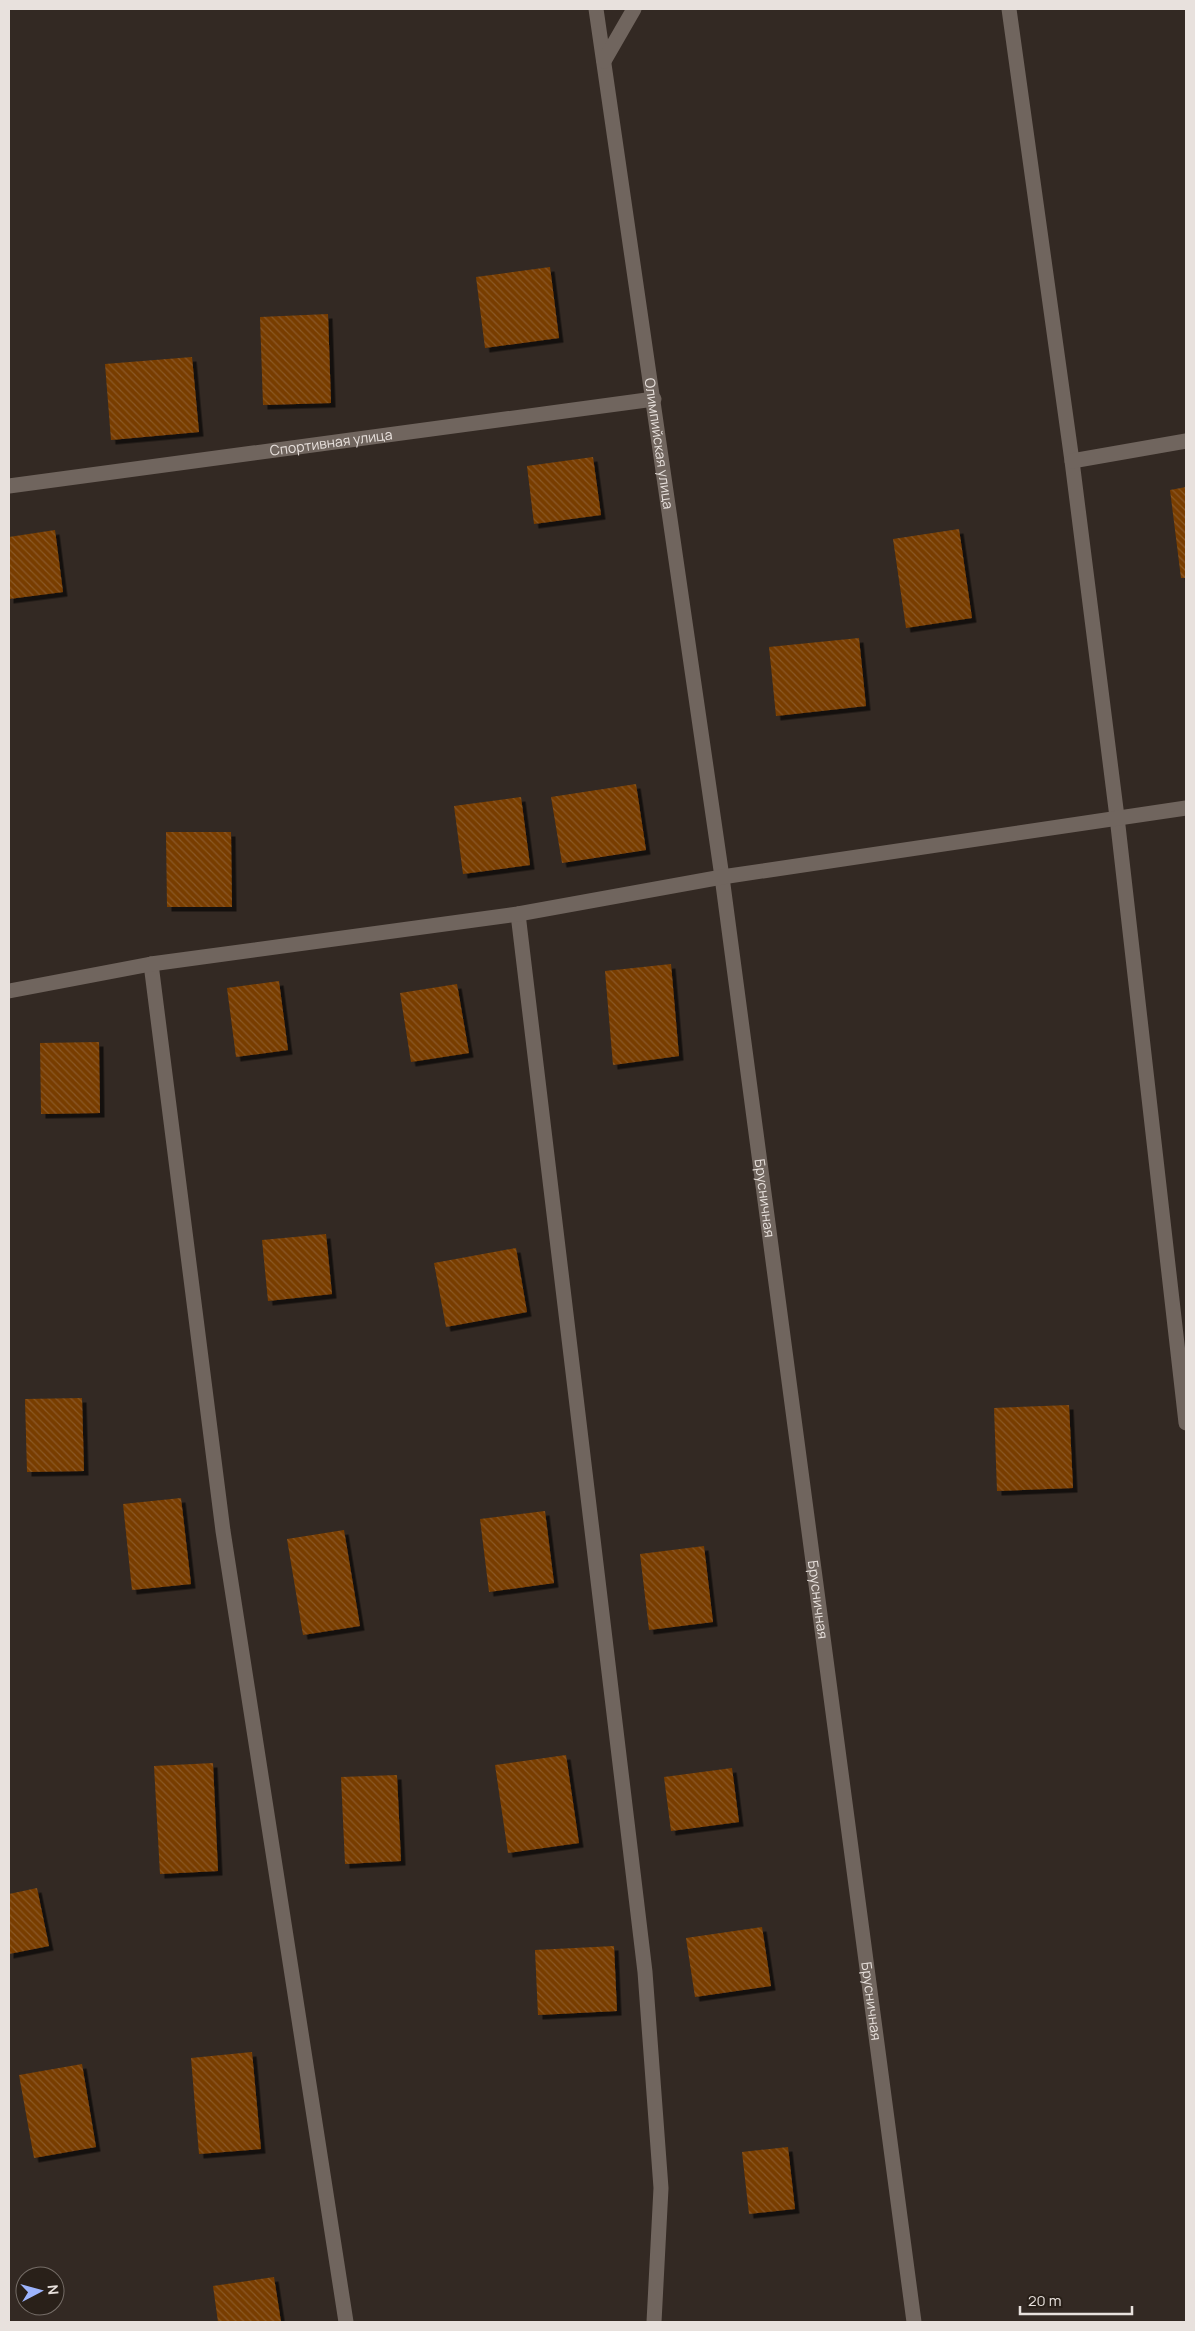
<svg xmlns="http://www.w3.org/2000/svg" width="1195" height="2331" font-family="Manrope,sans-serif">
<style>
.building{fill:url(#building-back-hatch);filter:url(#shadow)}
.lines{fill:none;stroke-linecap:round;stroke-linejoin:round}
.street{stroke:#70655e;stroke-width:15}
.labels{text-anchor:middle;stroke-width:4.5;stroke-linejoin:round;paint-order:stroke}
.street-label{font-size:14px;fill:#e8e1dd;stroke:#292019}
</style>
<defs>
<pattern id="building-back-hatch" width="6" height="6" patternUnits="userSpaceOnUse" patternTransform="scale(1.25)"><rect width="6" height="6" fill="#783d01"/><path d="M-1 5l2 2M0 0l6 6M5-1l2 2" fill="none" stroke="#8b5926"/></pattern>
<filter id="shadow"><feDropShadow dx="4.5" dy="4.5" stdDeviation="0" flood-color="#0009"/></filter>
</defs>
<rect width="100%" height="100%" fill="#332923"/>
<path class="building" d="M550,267L559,338L485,348L476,277Z
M328,314L331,403L263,405L260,317Z
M192,357L199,432L111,440L105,364Z
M593,457L601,515L534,524L527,466Z
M1186,487V578H1181L1170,490Z
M959,529L972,618L906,628L893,539Z
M55,530L63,592L9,599V537Z
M859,638L866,706L776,716L769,647Z
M636,784L646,850L562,863L551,797Z
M521,797L530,865L463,874L454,806Z
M166,832H231L232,907H167Z
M671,964L679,1056L613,1065L605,971Z
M279,981L288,1050L236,1057L227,988Z
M457,984L469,1053L411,1062L400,993Z
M99,1042L100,1113L41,1114L40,1043Z
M326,1234L332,1294L268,1301L262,1240Z
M516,1248L527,1312L446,1327L434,1263Z
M82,1398L84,1471L27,1472L25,1399Z
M1069,1405L1073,1488L997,1491L994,1408Z
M181,1498L191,1584L132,1590L123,1504Z
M545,1511L554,1583L489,1592L480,1519Z
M344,1530L360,1626L303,1635L287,1539Z
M704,1546L713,1622L649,1630L640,1554Z
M566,1755L579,1843L508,1853L495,1765Z
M213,1763L218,1871L160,1874L154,1766Z
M732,1768L739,1822L671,1831L664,1777Z
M397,1775L401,1861L345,1864L341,1777Z
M37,1888L49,1946L9,1954V1894Z
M762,1927L771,1986L695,1997L686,1938Z
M614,1946L617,2011L538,2015L535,1950Z
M252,2052L261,2149L199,2154L191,2058Z
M82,2064L96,2147L34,2158L19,2075Z
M788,2147L795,2209L749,2214L742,2152Z
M274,2277L281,2322H218L213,2286Z"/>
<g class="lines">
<g class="street">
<path id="s1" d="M596,9L722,877L914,2322"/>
<path d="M1009,9L1072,461L1117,817L1186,1423"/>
<path d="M604,61L634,9"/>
<path d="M1072,461L1186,441"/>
<path id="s2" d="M9,486L654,399"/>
<path d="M518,914L645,1972L661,2188L654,2322"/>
<path d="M151,964L223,1531L346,2322"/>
<path d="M9,991L151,964L518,914L722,877L1186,808"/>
</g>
</g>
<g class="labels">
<g class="street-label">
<text dy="5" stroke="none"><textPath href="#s2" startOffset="325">Спортивная улица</textPath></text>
<text dy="5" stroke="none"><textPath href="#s1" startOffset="439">Олимпийская улица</textPath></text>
<text dy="5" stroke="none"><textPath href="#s1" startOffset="1201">Брусничная</textPath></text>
<text dy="5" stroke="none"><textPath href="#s1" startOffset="1606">Брусничная</textPath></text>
<text dy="5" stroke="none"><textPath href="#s1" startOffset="2011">Брусничная</textPath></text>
</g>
</g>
<rect width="1195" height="2331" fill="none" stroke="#e8e1dd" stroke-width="20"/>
<g transform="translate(40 2291) rotate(84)"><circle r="24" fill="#292019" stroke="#756d67"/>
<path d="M0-4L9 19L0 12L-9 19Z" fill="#9db4fd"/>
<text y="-8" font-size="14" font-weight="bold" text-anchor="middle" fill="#e8e1dd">N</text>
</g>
<path d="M1020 2306v8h112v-8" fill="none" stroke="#e8e1dd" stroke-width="2.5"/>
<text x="1028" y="2306" font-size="15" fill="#e8e1dd" stroke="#292019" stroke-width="4" paint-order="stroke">20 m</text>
</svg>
